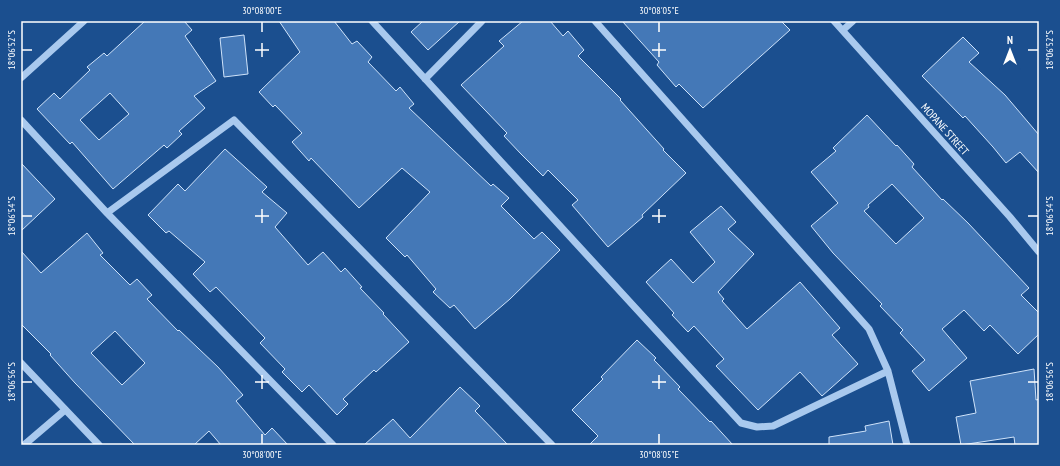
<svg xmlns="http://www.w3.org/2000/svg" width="1060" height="466" font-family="'PT Sans Narrow',sans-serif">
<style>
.building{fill:#4478b7;stroke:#cfe3fa;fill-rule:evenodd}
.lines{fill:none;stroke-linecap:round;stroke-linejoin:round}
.minor{stroke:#a9c9ee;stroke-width:7}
.ticks{fill:none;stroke:#fff;stroke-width:1.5}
.labels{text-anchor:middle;stroke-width:3;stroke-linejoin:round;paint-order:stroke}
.street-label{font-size:11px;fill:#fff;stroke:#1b4f8f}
.neatline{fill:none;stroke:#fff;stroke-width:1.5}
.ticks-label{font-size:10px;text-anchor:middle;fill:#fff}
</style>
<rect width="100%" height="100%" fill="#1b4f8f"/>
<path class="building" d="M145,21H184L192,30L185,36L216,81L194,96L205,108L179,131L182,134L167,148L164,145L113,189L72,142L70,144L37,109L54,93L60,99L90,70L87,67L104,53L107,56ZM110,93L129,114L99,140L80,120Z
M279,21H334L352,44L357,41L372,57L368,62L396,91L400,87L414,104L409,108L491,186L493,184L509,198L501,206L534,239L542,232L560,250L510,299L475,329L454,305L450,308L433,292L436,289L407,255L405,257L386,238L430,192L402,168L359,208L311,158L309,161L292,142L302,133L275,105L273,107L259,92L300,52Z
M423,21H460L428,50L411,32Z
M523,21H550L563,36L568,31L584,50L578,56L621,99L620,100L664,149L663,150L686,173L642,215L643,217L608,247L572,205L578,200L548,170L543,176L521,154L504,136L507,133L461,85L504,46L499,41Z
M622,21H781L790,30L703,108L679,84L676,87L657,65L659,62Z
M244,35L248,74L224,77L220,38Z
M963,37L979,53L969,62L1005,95L1039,135V173L1020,152L1006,163L993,147L965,116L963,118L922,76Z
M867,115L896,146L897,145L914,164L912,167L942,200L943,199L968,223L1029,288L1021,295L1039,313V334L1018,354L990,325L984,331L964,310L942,329L967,358L929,391L912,371L925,360L900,333L903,330L880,306L882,304L833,253L811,226L838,203L811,172L836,151L833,148ZM892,184L924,218L896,244L864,211L869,207L868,205Z
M225,149L267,187L262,192L287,213L275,227L308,265L323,252L341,272L345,268L362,287L360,288L384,313L383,314L409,342L376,372L374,370L343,399L348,404L337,415L309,385L302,392L282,372L285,369L260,343L265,338L216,287L210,292L193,274L205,262L169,231L166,233L148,215L178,184L185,191Z
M21,163L55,199L21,231Z
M721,206L736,222L728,229L754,254L718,292L724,299L722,301L747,329L800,282L840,328L832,335L858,364L822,396L800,372L758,410L716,366L724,359L694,326L688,332L672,315L674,313L646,282L671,259L693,283L715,262L690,232Z
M87,233L103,253L100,255L130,285L137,279L152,295L147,299L178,331L179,330L218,367L243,395L236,401L265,435L272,428L288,445H221L209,431L194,445H135L75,383L50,355L51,354L21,324V251L41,273ZM115,331L145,363L122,385L91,353Z
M637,340L656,358L654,360L680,387L678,389L710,422L711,421L733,445H589L598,436L572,410L603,379L601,377Z
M1034,369L1036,400L1039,399V445H1015L1014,437L961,445L956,417L976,413L970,381Z
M460,387L480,406L475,411L508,445H364L393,419L410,438Z
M889,421L893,445H829V437L866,431L865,426Z"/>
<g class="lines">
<path class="minor" d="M372,21L741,423L757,427L773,426L888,371
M595,21L869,329L888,371L907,445
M834,21L1010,217L1039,252
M843,30L853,21
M21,78L84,21
M425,79L482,21
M21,120L107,213L333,445
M107,213L234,120L552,445
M21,363L99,445
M24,445L65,410"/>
</g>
<path class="ticks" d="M262,22V32M659,22V32M262,43V57M659,43V57M22,50H32M255,50H269M652,50H666M1028,50H1038M262,209V223M659,209V223M22,216H32M255,216H269M652,216H666M1028,216H1038M262,375V389M659,375V389M22,382H32M255,382H269M652,382H666M1028,382H1038M262,434V444M659,434V444"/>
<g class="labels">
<g class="street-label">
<text transform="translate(945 129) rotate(48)" y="4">MOPANE STREET</text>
</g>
</g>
<rect width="1060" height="466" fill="none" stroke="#1b4f8f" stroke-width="44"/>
<g transform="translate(1010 50)" stroke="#1b4f8f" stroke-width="3" paint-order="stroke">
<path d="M0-3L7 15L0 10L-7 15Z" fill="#ffffff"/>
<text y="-6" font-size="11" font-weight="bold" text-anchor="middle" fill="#ffffff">N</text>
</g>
<rect x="22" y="22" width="1016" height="422" class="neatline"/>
<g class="ticks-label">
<text x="262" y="14">30°08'00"E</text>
<text x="659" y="14">30°08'05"E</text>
<text transform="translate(11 50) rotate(-90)" y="4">18°06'52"S</text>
<text transform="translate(1049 50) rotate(-90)" y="4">18°06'52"S</text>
<text transform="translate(11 216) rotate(-90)" y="4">18°06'54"S</text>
<text transform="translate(1049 216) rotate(-90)" y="4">18°06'54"S</text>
<text transform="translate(11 382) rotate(-90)" y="4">18°06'56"S</text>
<text transform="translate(1049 382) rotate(-90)" y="4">18°06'56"S</text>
<text x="262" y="458">30°08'00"E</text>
<text x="659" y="458">30°08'05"E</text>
</g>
</svg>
